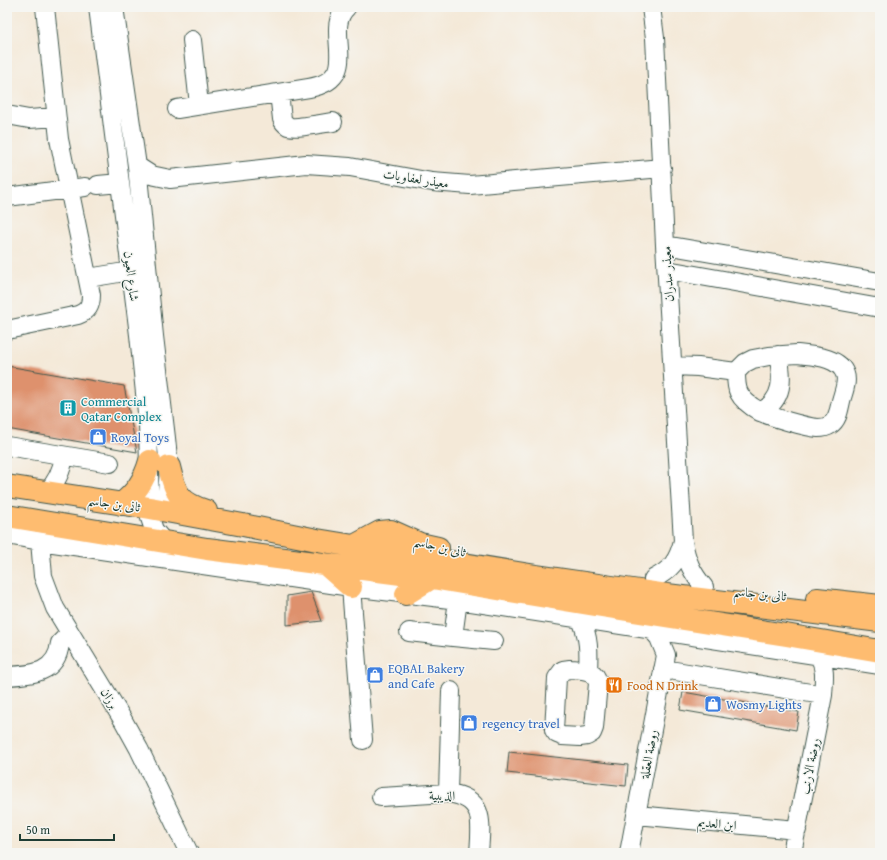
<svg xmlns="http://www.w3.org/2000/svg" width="887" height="860" font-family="'Gentium Book Plus',Amiri,serif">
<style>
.building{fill:#de916d}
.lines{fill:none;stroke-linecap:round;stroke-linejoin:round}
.minor-casing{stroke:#3f574d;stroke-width:20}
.major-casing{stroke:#3f574d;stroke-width:24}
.minor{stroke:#fff;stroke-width:18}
.major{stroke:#febc70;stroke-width:22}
.labels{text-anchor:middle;stroke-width:3;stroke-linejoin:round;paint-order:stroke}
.street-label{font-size:13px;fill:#1f3d34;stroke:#f6f6f2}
.culture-label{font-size:13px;fill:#0d838f;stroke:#f6f6f2;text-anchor:start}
.shop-label{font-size:13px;fill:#366cbe;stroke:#f6f6f2;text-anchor:start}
.food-label{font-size:13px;fill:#c56008;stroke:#f6f6f2;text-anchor:start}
</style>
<rect width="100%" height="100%" fill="#f6f6f2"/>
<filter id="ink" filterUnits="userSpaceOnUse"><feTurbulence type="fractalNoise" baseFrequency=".025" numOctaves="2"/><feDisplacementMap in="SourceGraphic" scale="8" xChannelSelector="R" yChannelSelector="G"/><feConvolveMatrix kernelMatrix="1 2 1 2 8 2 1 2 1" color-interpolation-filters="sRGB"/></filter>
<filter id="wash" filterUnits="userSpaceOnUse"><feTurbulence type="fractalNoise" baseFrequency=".012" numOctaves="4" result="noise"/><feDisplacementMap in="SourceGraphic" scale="16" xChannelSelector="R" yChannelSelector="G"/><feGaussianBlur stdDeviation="0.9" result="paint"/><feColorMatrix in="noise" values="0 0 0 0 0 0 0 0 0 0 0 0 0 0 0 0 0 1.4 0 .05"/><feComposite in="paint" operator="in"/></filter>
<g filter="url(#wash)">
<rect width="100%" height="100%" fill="#f4e9d8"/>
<g id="blocks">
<path class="building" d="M7,366L124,386L137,452L7,429Z
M311,592L322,621L287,625V596Z
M683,692L799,712L796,730L680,710Z
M509,752L628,765L626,786L507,773Z"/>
</g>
</g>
<g filter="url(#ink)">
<use href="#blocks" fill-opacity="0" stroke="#3f574d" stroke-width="1"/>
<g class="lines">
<g class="minor-casing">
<path id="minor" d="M98,7L139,335L148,422L150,518L154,530L164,542
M114,7L137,166L154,336L166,438L169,467L166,511
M651,7L655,38L665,245L683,541C686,560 692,573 704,587
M192,40L199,105
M279,93L282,119C283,122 285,124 288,126C294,129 325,123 333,122
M177,109L309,88C365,78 321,30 347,7
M7,115L29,119L56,117
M137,166L151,175L170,179L306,164L350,167L432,182L470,185L662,168
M98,185L120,183
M7,197L85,187
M665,245L880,282
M667,270L880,308
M88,278L131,271
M7,330L78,315C88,311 91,306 91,295L59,139L45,7
M797,354C811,356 839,356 845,374C848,382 843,393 841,401C839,410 838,420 830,425C827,427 822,428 818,428C806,427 770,417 759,411C752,407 743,401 739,393C736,387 736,379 736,372L745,363L753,359L769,356Z
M673,366L698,367L736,372
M760,412C784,400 783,378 778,355
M7,446L110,463
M46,493C57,482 62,471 64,456
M7,535L40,541L351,587L458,600L880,665
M40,541L43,576L55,608L123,720L139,749L189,853
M653,579C671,570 678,561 683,541
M351,587L363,740
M458,600L453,637L494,641
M581,620C589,637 589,652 588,671
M409,632L453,637
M570,669C581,670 596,669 598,683L594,728L592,733L587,736L580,737L562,736L557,734L554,730L557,678L563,670Z
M663,669L823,695
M7,676C32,675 57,673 60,643L70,633
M448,793L451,691
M381,797L448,793C486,798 481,823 479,853
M637,815L797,830
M629,853L666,655L659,638L653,631
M792,853L823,695C824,681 826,668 819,656"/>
</g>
<g class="major-casing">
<path id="major" d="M169,467C175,493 179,503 206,511
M7,486L150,508L243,525L317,540L530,575L667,595L880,621
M121,504C137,493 145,479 150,461
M7,516L207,549L432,578L595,605L786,635L880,651
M354,546L380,532L391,531L420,544L438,548
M325,564L351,587
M406,594L432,578
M817,599L880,606"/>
</g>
<use href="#minor" class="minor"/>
<use href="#major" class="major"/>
</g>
</g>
<defs>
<g id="building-square" transform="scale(0.9)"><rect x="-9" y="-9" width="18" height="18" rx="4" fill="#0f9aa8" stroke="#f6f6f2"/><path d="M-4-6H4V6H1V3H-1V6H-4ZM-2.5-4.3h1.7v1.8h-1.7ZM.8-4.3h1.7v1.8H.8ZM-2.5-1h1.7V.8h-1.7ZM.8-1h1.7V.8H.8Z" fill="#fff"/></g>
<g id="shop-square" transform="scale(0.9)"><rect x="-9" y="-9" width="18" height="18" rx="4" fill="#3f7fe0" stroke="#f6f6f2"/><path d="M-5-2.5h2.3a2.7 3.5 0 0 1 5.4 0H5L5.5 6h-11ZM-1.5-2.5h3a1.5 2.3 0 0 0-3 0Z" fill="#fff"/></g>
<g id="restaurant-square" transform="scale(0.9)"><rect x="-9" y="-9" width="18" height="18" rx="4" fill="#e8710a" stroke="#f6f6f2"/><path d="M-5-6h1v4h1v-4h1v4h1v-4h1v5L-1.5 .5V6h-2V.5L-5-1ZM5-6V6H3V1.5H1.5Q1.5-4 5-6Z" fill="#fff"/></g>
</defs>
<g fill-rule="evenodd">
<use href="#building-square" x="68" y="408"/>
<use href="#shop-square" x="98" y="437"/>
<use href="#shop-square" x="375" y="675"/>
<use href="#restaurant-square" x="614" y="685"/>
<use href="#shop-square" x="713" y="704"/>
<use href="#shop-square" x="469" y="723"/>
</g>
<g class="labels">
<g class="street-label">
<text transform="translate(416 178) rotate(9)" y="5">معيذر لعفاويات</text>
<text transform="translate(667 274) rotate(-93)" y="5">معيذر سدران</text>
<text transform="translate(132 276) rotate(83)" y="5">شارع العيون</text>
<text transform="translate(114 503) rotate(8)" y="5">ثانى بن جاسم</text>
<text transform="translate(440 546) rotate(13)" y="5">ثانى بن جاسم</text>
<text transform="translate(760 593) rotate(6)" y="5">ثانى بن جاسم</text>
<text transform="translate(110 698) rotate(59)" y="5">برزان</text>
<text transform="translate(648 754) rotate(-80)" y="5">روضة العقلة</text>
<text transform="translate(809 766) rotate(-79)" y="5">روضة الارنب</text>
<text transform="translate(442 795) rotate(2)" y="5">الذيبية</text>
<text transform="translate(717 823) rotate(5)" y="5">ابن العديم</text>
</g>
<g class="culture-label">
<text x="81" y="406">Commercial<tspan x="81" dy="15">Qatar Complex</tspan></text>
</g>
<g class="shop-label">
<text x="111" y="442">Royal Toys</text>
<text x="388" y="673">EQBAL Bakery<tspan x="388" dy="15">and Cafe</tspan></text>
<text x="726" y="709">Wosmy Lights</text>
<text x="482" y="728">regency travel</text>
</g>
<g class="food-label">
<text x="627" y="690">Food N Drink</text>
</g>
</g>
<rect width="887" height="860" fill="none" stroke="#f6f6f2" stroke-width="24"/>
<path d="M20 834v6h94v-6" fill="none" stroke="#1f3d34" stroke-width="2"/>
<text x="26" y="834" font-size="12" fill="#1f3d34" stroke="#f6f6f2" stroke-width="3" paint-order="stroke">50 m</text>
</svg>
